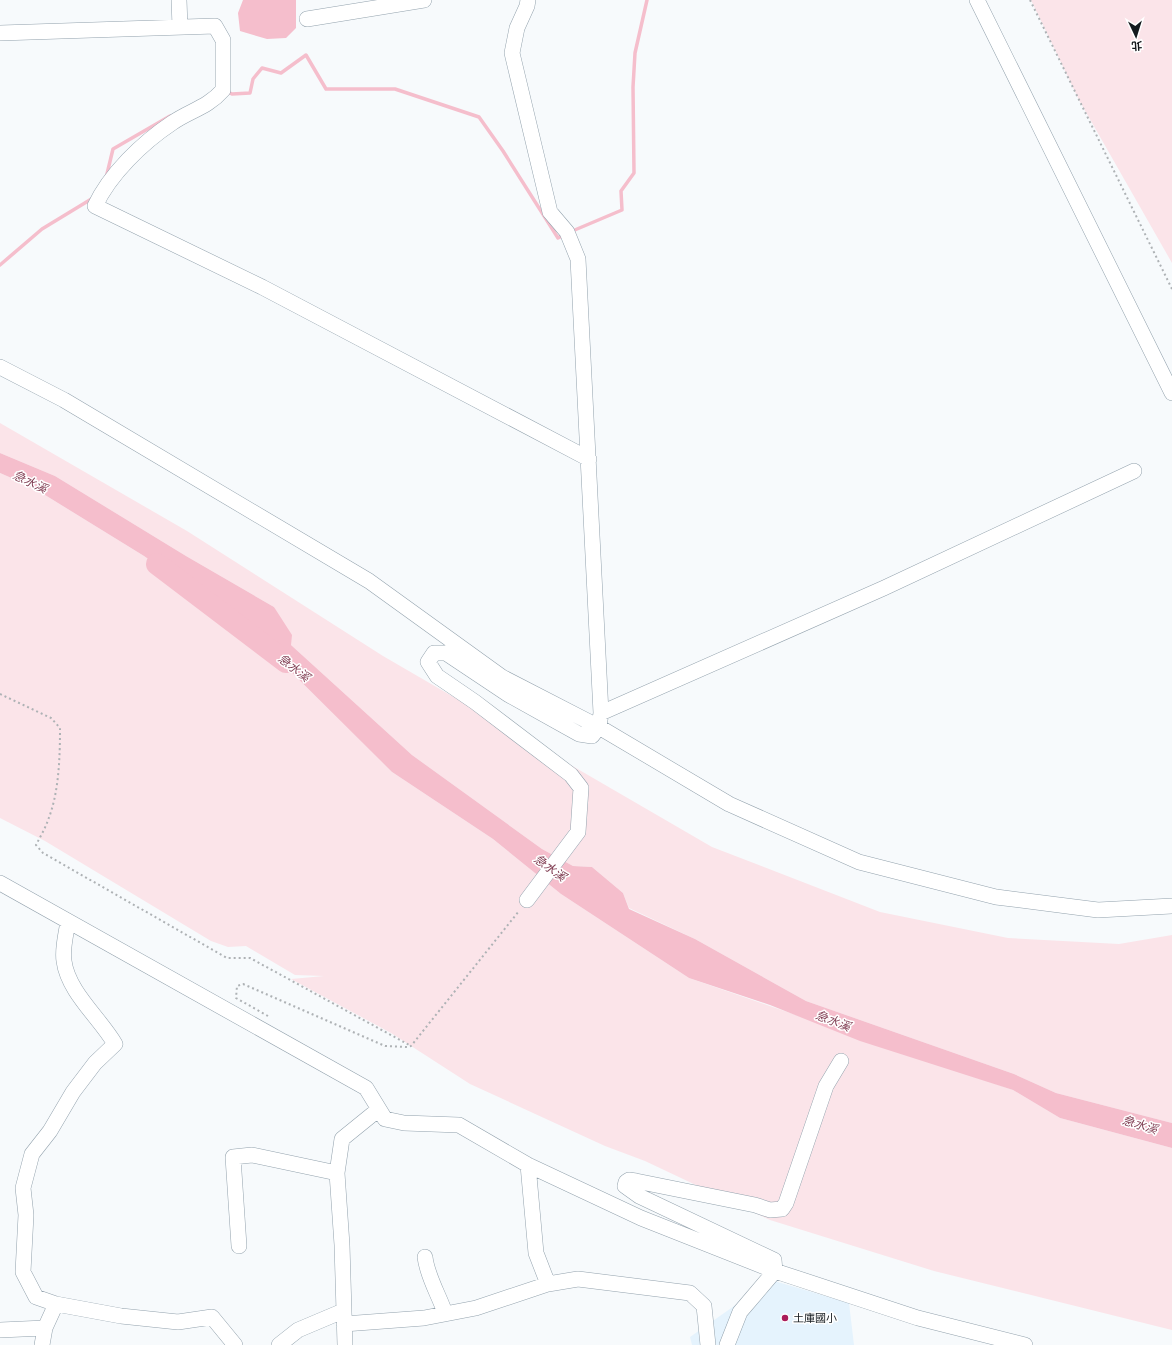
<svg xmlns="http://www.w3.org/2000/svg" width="1172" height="1345" font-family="'Public Sans','Noto Sans TC',sans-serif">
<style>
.built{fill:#e5f3fd}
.green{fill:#fbe4e9}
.water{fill:#f5becc}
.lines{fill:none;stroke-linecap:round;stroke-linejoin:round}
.stream{stroke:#f5becc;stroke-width:3.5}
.river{stroke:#f5becc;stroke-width:22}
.minor-casing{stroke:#93a2ad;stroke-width:16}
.path{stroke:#aeb2b5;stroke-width:2;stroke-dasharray:2 3;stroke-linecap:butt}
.minor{stroke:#fff;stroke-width:15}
.poi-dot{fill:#aa1b59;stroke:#fff;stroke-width:1.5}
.labels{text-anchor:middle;stroke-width:3;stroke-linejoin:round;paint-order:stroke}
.poi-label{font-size:11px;fill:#141a1e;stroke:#fff;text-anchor:start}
.water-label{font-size:12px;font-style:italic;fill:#823f54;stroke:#fff}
</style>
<rect width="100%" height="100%" fill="#f7fafc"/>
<path class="built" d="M771,1280L849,1303L854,1345H692L690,1337Z"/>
<path class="green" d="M1031,0H1172V263L1079,100Z
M0,423L187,531L383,656L712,847L880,912L1008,938L1119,944L1172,935V1123L1056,1093L1014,1074L806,1001L695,939L629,908L623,893L592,867L573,866L542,849L412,755L291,645L274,607L186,556L55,476L0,453Z
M0,473L32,487L144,556L248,629L392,772L493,839L561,894L689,978L1013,1090L1060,1118L1172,1148V1330L934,1271L770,1220L645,1161L605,1146L470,1084L391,1033L291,979L324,976L295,975L246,946L228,947L211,941L45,841L0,818Z"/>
<path class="water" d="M243,0H296V28L286,38L267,39L240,31L238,13Z
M0,453L55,476L186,556L274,607L292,635L291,645L412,755L542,849L573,866L592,867L623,893L629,909L695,939L806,1001L1014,1074L1056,1093L1172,1123V1148L1060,1118L1013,1090L860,1041L770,1005L689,978L561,894L493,839L392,772L248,629L144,556L32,487L0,473Z"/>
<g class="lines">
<path class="stream" d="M226,91L232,94L250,93L253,79L262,68L281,73L306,55L326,89H395L479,117L503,151L558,238L564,235
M106,178L113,149L170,116
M570,232L622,210L621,191L634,173L633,87L635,53L647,0
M0,265L42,229L93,198"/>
<path class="river" d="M157,564L286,662"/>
<g class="minor-casing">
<path id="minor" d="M179,0L180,27
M977,0L1172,393
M307,19L424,0
M0,33L215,26L223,40V90C207,108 191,110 172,123C142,143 110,174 95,206L262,287L589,459
M0,367L64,400L369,581L502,677L599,727L729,804L859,862L996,897L1098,910L1172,906
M601,713L884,588L1134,471
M0,883L366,1088L385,1119L404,1123L459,1125L528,1165L641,1218L775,1271L918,1318L1025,1345
M527,900L578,832L581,788L571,775L475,702L437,676L428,662L434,653H446L509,695L579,734L592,736L599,727L601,713L578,259L567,232L550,212L512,53L517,28L527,6L528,0
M68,922C66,934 62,949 64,961C68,992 100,1018 115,1044L95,1063L73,1092L50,1131L32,1154L23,1188L26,1215L23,1272L36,1297L56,1304L121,1316L178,1322L212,1317L235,1345
M528,1165L536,1253L548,1284
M239,1246L233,1157L252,1155L337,1173
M425,1257C427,1276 439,1295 445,1313
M344,1324L424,1318L476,1308L548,1284L578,1279L690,1293L704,1306L708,1345
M0,1330L45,1328
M42,1345L45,1328L56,1304
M279,1345L298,1330L343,1311
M345,1345L342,1245L337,1173L342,1139L379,1109
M727,1345L740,1312L775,1271L774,1260L639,1196L625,1186L626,1182L629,1180L636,1181L755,1205L770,1210L782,1209L786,1203L826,1086L841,1061"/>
</g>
<path class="path" d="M1030,0L1172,289
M0,694L51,718L60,728C60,757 59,793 48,820C45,829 40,837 36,845L43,853L227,958H250L411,1046
M268,1016L236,998L237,986L243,984L385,1046L407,1047L411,1046L519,911"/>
<use href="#minor" class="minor"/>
</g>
<circle class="poi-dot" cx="785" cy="1318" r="4"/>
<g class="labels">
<g class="poi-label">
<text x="793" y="1322">土庫國小</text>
</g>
<g class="water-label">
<text transform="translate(30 482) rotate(26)" y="4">急水溪</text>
<text transform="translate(294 668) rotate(38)" y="4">急水溪</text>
<text transform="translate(550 868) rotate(36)" y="4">急水溪</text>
<text transform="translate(833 1021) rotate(21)" y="4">急水溪</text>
<text transform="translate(1140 1125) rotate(17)" y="4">急水溪</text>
</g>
</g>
<g transform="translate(1136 36) rotate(176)" stroke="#ffffff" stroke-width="3" paint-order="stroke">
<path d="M0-3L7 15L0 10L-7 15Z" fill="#141a1e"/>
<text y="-6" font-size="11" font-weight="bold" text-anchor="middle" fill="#141a1e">北</text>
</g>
</svg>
